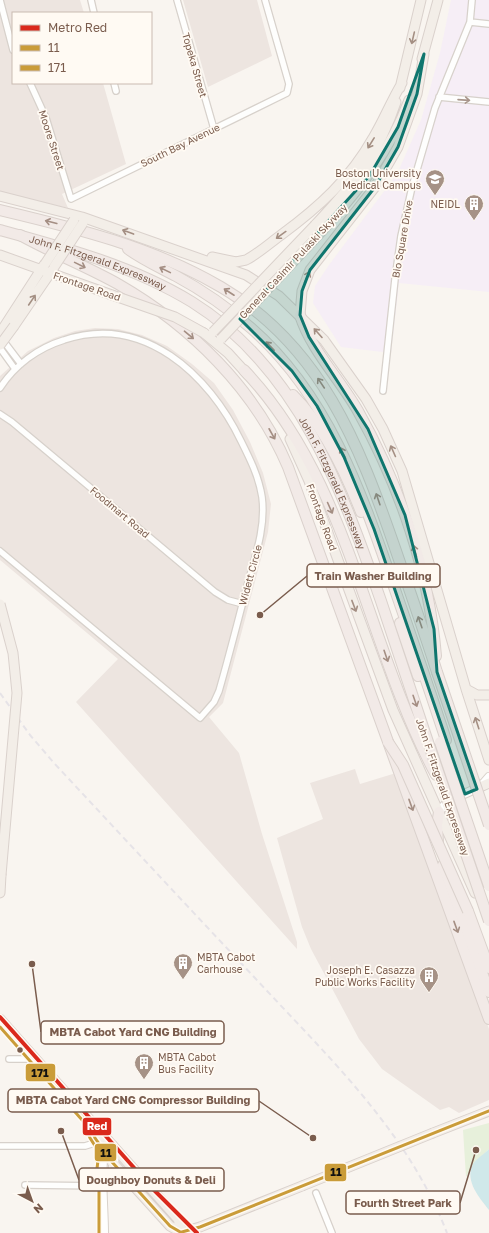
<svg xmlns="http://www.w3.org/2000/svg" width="489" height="1233" font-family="'Golos Text',sans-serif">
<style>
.industrial{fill:#ede5e0}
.education{fill:#f6eef6}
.green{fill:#e7f0db}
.water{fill:#d0e8ea}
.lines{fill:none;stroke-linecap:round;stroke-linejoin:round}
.minor-casing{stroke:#d7d1cb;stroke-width:8}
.secondary-casing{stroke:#d9d2cb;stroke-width:10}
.primary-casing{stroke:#dad1cc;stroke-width:11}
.motorway-casing{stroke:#dad1cc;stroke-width:12}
.minor{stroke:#fefefd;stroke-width:5.5}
.secondary{stroke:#fefefd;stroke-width:8}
.primary{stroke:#f3eee8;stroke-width:9}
.motorway{stroke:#f2eae7;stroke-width:10}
.rail{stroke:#e6e3e7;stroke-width:2;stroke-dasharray:6 4;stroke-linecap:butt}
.primary-bridge-casing{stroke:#dad1cc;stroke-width:11;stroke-linecap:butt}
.motorway-bridge-casing{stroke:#dad1cc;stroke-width:12;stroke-linecap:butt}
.primary-bridge{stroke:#f3eee8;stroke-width:9}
.motorway-bridge{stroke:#f2eae7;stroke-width:10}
.bus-1-casing{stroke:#fffaf3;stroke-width:6}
.bus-2-casing{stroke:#fffaf3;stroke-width:6}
.bus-1{stroke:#ca9c39;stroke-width:3}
.bus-2{stroke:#ca9c39;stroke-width:3}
.metro-1-casing{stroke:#fffaf3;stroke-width:7}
.metro-1{stroke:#da291c;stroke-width:4}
.oneway{stroke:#a48f83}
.oneway2{stroke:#a8958b}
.oneway3{stroke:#a48e83}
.marked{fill:#0f766e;fill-opacity:0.2;stroke:#0f766e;stroke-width:3;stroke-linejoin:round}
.bus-dot{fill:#7a5c4d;stroke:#fffaf3;stroke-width:1.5}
.labels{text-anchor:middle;stroke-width:3.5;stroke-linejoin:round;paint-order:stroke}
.street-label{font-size:10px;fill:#7a5c4d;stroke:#fffaf3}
.poi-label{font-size:10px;fill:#7a5c4d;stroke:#fffaf3;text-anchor:end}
.leader{fill:none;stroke:#7a5c4d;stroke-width:1.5}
.callout-dot{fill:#7a5c4d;stroke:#fffaf3;stroke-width:1.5}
.callout{fill:#fffaf3;stroke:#7a5c4d;stroke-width:1.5}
.callout-label{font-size:11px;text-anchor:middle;font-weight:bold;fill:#7a5c4d}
.line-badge{stroke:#fffaf3;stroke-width:1.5}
.badge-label{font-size:11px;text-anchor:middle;font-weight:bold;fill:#fff}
.pale-badge-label{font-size:11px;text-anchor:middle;font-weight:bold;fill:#111}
</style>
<rect width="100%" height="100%" fill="#f9f5f0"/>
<path class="industrial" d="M0,0H80L84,13H13V83H103L126,164L62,194L68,208L0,192Z
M183,0H257L272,56L208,87Z
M95,328L118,329L142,335L167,346L192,364L214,383L233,410L250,442L263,473L271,504L268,532L223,703L209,717L239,753L262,834L297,942V949L76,702L118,659L0,560V376L28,351L54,338L75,331Z
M355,769L360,784L396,773L489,1029V1100L459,1113L449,1107L440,1110L382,1069L359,1039L311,949L302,927L277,838L323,819L310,783Z"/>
<path class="education" d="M451,0H489V292L399,283L391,353L341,347L313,303L315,286L329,265L397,174L421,120L440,53Z"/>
<path class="green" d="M489,1123V1149L476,1161L466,1177L463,1130Z"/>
<path class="water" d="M489,1149V1210C480,1198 464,1181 473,1164C476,1159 484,1154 489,1149Z"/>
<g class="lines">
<g class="minor-casing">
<path id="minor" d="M0,0L13,50
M91,0L94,13
M177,0L214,129
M470,22L489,24
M30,83L46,118L71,199L287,93L289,84L265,0
M114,83L116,91
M439,97L489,102
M2,339L21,364
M0,348L15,369
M0,388C15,365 38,348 64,340C144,313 209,375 241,441C250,459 259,477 262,497C266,527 255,557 247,586C238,621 229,656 219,691L214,702L200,718L0,551
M383,391L395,279L401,236L412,187L435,108L470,22L472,0
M0,414L12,422L215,592L228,600L243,604
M9,1059H35
M0,1146H85L98,1142
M25,1185L104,1186
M316,1193L332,1233"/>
</g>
<g class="secondary-casing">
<path id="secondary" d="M439,812C450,793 477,795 489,777
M104,1186C113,1175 117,1159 113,1145
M104,1233C104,1206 100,1177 104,1151"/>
</g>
<g class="primary-casing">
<path id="primary" d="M422,59L438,0
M400,88L421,0
M0,196L82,217L246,275L279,296L324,340L366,399L383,429L402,471L466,689L489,760
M315,225C351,187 379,154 396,102
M322,231C358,191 390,152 409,100
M0,255L112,295
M212,257L236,262L246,260C259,253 270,243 281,235C319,207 350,179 373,138C384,120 391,101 402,83
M300,315L302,291L310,270L375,187L398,147L417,94L424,54
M14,326L53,269
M0,333L44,265
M204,333L228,353L248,375
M290,439L309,481L393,710L475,893
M466,689L477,695H489
M478,788L489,783
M0,893L1,875
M0,1019L178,1219L182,1232
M88,1122L95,1138L112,1162L170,1226L182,1233
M433,1133L489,1111
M182,1232L200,1227L302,1186"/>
</g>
<g class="motorway-casing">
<g id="motorway">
<path d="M0,210C76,228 153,247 221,287C321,346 359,444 395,548C409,589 424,631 437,672"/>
<path id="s1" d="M0,230C66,248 133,266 192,302C298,368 342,489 381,601C397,649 413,697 429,745"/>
<path d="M20,235C52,253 86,266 118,284C191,326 255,389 288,467L489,1019"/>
<path d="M128,249C143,260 159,267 176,276C202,290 228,308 251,328C327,394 361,491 393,584C411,636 429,688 446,740"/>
<path d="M300,315C311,350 340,379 358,411C400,486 429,571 436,656"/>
<path d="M244,370C350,481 365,643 436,775"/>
<path d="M293,395C324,426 345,471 361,512"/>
<path d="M400,623L418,676"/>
<path d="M438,843L437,825L439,812"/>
<path d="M443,865L489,992"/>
<path d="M468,911L489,968"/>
</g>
</g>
<use href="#minor" class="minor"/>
<use href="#secondary" class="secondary"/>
<use href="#primary" class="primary"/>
<use href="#motorway" class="motorway"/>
<path class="rail" d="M0,693L30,735L54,763C121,835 188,907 255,978C327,1056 408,1131 447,1233"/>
<g class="primary-bridge-casing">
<path id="primary-bridge" d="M45,264L74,220
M54,267L83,223
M112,295L175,317L204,333
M213,332L315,225
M221,339L322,231
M0,345L14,326
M0,604L13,653L17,693L1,875
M302,1186L433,1133"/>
</g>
<g class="motorway-bridge-casing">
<path id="motorway-bridge" d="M437,672L489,825
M388,742L403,765L468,911
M440,742L489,886
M429,745L489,921"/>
</g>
<use href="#primary-bridge" class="primary-bridge"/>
<use href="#motorway-bridge" class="motorway-bridge"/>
<g class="bus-1-casing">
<path id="bus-1" d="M0,1019L87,1118L95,1138L112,1162L170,1226L182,1233
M182,1232L200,1227L489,1111"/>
</g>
<g class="bus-2-casing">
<path id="bus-2" d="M0,1027L83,1121L90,1138L99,1152L96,1177L99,1187V1233"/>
</g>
<use href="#bus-1" class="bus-1"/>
<use href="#bus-2" class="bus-2"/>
<g class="metro-1-casing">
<path id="metro-1" d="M0,1017L152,1188L197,1233"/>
</g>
<use href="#metro-1" class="metro-1"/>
</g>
<defs><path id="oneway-shaft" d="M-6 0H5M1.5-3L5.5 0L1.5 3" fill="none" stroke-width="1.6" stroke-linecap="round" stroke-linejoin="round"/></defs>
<g class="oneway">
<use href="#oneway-shaft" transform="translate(413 38) rotate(103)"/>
<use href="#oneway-shaft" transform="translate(371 143) rotate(122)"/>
<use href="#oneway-shaft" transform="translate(128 232) rotate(-160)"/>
<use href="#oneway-shaft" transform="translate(281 235) rotate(144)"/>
<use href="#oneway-shaft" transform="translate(307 277) rotate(-66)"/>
<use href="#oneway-shaft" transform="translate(32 300) rotate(-56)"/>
<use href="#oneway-shaft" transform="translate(318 333) rotate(-132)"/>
<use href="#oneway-shaft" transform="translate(393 451) rotate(-114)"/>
<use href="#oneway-shaft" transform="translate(354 606) rotate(69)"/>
<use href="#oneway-shaft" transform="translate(477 723) rotate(-108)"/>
</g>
<use class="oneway2" href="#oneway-shaft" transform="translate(464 100) rotate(4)"/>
<g class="oneway3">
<use href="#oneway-shaft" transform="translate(51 222) rotate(-166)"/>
<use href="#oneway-shaft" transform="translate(80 265) rotate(26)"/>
<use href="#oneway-shaft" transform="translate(165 270) rotate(-154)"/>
<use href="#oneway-shaft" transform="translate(229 292) rotate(-147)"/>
<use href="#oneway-shaft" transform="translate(189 335) rotate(40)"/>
<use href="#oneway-shaft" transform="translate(270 346) rotate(-134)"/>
<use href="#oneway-shaft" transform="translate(321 383) rotate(-124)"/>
<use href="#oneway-shaft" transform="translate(272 434) rotate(61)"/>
<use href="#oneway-shaft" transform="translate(343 453) rotate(-116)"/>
<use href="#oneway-shaft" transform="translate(378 499) rotate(-109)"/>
<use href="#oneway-shaft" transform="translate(330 508) rotate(66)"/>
<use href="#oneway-shaft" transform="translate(415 551) rotate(-105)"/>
<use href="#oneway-shaft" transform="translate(420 622) rotate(-109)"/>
<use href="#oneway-shaft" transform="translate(386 656) rotate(71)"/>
<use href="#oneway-shaft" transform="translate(415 701) rotate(71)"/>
<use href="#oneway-shaft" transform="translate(411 805) rotate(70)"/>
<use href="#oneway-shaft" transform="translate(456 927) rotate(70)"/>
</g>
<path class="marked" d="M424,54L417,94L398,147L375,187L310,270L302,291L300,315L309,337L368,429L405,515L434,629L437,672L477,789L465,794L374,529L344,457L317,406L292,371L240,319L370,175L398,127Z"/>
<defs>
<g id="university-pin" transform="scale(1)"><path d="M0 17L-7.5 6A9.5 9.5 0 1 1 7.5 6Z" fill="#a69286" stroke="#fffaf3"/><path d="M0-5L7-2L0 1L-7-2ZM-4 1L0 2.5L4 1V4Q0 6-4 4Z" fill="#fff"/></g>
<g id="building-pin" transform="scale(1)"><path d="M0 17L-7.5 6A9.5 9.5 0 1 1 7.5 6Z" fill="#a69286" stroke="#fffaf3"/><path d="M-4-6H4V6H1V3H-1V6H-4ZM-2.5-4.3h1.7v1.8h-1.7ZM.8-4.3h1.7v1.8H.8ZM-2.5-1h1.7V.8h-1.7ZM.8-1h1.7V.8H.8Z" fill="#fff"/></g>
</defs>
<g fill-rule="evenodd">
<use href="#university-pin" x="435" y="179"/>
<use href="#building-pin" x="474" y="204"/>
<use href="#building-pin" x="183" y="963"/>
<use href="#building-pin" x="429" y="976"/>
<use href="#building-pin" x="144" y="1063"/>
</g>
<circle class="bus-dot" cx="20" cy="1050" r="3.5"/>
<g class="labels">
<g class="street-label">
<text transform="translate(195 65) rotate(74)" y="4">Topeka Street</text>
<text transform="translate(52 140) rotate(72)" y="4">Moore Street</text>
<text transform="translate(180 145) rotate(-26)" y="4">South Bay Avenue</text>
<text transform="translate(402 239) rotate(-80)" y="4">Bio Square Drive</text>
<text transform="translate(293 261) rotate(-47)" y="4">General Casimir Pulaski Skyway</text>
<text dy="4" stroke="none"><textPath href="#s1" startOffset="103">John F. Fitzgerald Expressway</textPath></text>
<text transform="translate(87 286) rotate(19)" y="4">Frontage Road</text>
<text dy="4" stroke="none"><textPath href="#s1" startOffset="439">John F. Fitzgerald Expressway</textPath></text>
<text transform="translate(120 512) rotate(40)" y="4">Foodmart Road</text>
<text transform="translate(322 517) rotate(70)" y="4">Frontage Road</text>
<text transform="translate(250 575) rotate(-75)" y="4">Widett Circle</text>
<text transform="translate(443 787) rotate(71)" y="4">John F. Fitzgerald Expressway</text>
</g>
<g class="poi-label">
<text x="421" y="177">Boston University<tspan x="421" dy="12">Medical Campus</tspan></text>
<text x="460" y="208">NEIDL</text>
<text x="197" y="961" text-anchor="start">MBTA Cabot<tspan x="197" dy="12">Carhouse</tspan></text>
<text x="415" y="974">Joseph E. Casazza<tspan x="415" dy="12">Public Works Facility</tspan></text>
<text x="158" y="1061" text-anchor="start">MBTA Cabot<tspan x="158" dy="12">Bus Facility</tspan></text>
</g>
</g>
<path class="leader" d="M260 615L307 576M32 964L41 1032M313 1138L259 1101M61 1131L79 1180M476 1150L460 1203"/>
<g class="callout-dot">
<circle cx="260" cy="615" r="4"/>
<circle cx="32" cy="964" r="4"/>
<circle cx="313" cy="1138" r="4"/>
<circle cx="61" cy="1131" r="4"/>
<circle cx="476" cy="1150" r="4"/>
</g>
<g class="callout">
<rect x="307" y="564" width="133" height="23" rx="4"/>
<rect x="41" y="1021" width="183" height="23" rx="4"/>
<rect x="8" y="1089" width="251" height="23" rx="4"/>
<rect x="79" y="1168" width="145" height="23" rx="4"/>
<rect x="346" y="1191" width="114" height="23" rx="4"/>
</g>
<g class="callout-label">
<text x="373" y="580">Train Washer Building</text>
<text x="133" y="1036">MBTA Cabot Yard CNG Building</text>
<text x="133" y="1104">MBTA Cabot Yard CNG Compressor Building</text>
<text x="151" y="1184">Doughboy Donuts &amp; Deli</text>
<text x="403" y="1207">Fourth Street Park</text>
</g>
<g class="line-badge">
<rect x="25" y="1063" width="31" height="19" rx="4" fill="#ca9c39"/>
<rect x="82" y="1117" width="30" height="19" rx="4" fill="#da291c"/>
<rect x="94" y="1143" width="23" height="19" rx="4" fill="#ca9c39"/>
<rect x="324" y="1163" width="23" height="19" rx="4" fill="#ca9c39"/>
</g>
<g class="badge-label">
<text x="97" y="1130">Red</text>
</g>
<g class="pale-badge-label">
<text x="40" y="1077">171</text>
<text x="106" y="1157">11</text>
<text x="336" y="1176">11</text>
</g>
<rect x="12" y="12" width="140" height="72" fill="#fffaf3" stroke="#cabbb1"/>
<rect x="20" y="25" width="20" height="6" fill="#da291c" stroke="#cabbb1"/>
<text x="48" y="32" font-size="12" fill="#7a5c4d">Metro Red</text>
<rect x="20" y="45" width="20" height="6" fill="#ca9c39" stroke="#cabbb1"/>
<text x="48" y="52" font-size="12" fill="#7a5c4d">11</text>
<rect x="20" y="65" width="20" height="6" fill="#ca9c39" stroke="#cabbb1"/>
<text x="48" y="72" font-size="12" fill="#7a5c4d">171</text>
<g transform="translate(32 1201) rotate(139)" stroke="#fffaf3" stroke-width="3" paint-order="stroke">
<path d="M0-3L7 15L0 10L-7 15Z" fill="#7a5c4d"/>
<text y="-6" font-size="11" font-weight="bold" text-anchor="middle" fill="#7a5c4d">N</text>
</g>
</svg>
